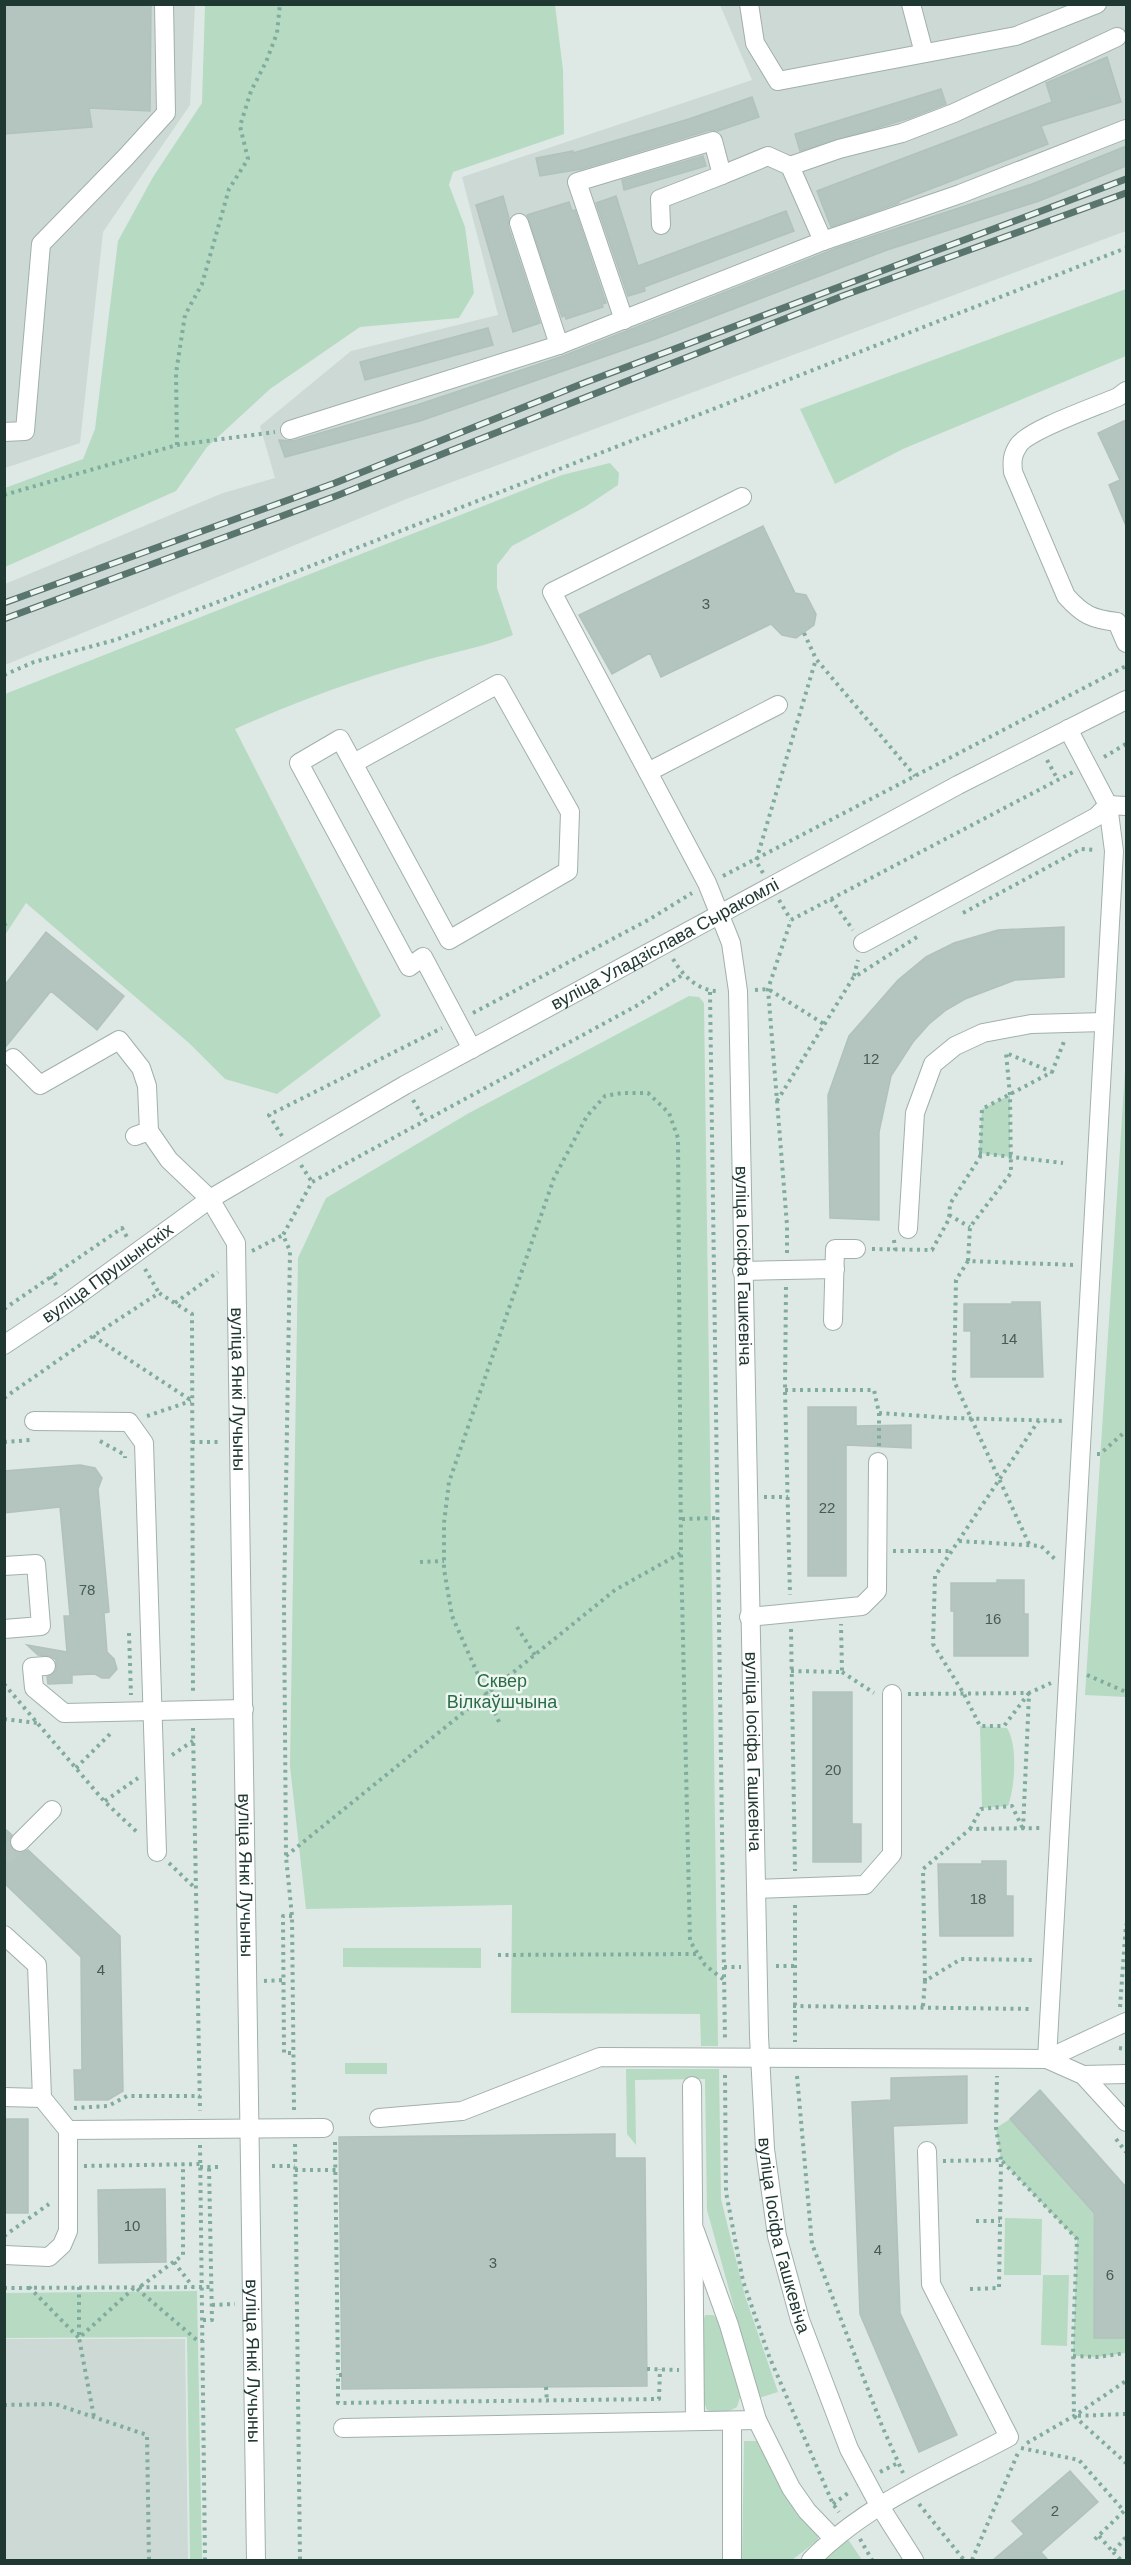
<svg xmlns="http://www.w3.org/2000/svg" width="1131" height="2565" font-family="Helvetica,sans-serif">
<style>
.built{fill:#cdd9d4}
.green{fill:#b7dac2}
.building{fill:#b4c4be;stroke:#b1c2bc;stroke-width:1.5}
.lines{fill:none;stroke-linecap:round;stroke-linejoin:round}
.minor-tunnel{stroke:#b8c6c1;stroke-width:18;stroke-dasharray:18 9;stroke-linecap:butt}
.minor-casing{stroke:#a1b0ac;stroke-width:20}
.path{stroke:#80ac9f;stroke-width:4;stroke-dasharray:3 4.5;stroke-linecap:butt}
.minor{stroke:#fff;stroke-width:18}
.rail-casing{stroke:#5a746e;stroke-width:7}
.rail{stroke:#eef6f2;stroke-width:4.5;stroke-dasharray:14;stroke-linecap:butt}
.labels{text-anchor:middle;stroke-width:5;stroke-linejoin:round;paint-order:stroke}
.number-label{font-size:15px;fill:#455b55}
.street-label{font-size:18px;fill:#203832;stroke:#eef6f2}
.park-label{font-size:18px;fill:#2c6d47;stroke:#eef6f2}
</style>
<rect width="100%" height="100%" fill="#dee9e5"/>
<path class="built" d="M4,5H195L190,105L103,232L80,443L5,468Z
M720,5H1126V231L404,500L5,665V584L223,493L275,478L260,426L351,351L498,315L462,177L752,80Z
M5,2339H185L188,2560H5Z"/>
<path class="green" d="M205,5H555L563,70L564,134L453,172L449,185L465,227L474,293L459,318L360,327L270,389L207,447L176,491L5,567V488L83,459L95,429L118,241L153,177L202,103Z
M1126,289V356L903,449L835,484L800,409Z
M610,463L619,473L618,485L585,507L512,546L497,565V588L513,635C481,648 448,653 416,663C354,680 293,703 235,729L381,1016L277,1094L225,1079L189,1043L26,903L5,935V694L562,475Z
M689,996L699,997L704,1003L718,2046H701L700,2014L511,2013L512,1905L306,1909L290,1766L298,1258L326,1198L469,1113Z
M1126,1055V1697L1085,1695Z
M1010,1095V1157L979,1153L982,1109Z
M980,1726L1007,1728C1018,1745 1015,1787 1008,1806L982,1808Z
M343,1948H481V1968L343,1967Z
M345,2063H387V2074H345Z
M626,2069H719L721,2199L745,2296L778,2392L759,2398L707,2210L705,2079L635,2080L636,2145L627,2134Z
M1010,2119L1093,2213L1094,2338H1126V2353L1097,2357L1073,2356L1077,2240L1001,2160L996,2128Z
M1005,2218L1042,2219L1041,2275H1004Z
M1043,2275H1069L1067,2346L1041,2345Z
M197,2291L202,2560H190L187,2337L5,2338L4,2293Z
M705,2315H713L720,2321L740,2397L737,2407C727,2413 719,2414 707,2410L704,2402L702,2326Z
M744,2441H757L784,2493L818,2536V2540L792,2560H742Z
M847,2538L862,2560H824Z"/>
<path class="building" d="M4,4H151L150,111L89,108L92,127L4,134Z
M1107,57L1121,102L1041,126L1048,144L899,201V203L831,227L817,191L1052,102L1046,83Z
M941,89L946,104L910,118L800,151L795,134Z
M752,97L759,117L718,131L710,130L582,169L540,176L536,158L573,151V153L689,119Z
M1126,146V166L1039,201L887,250L655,339L420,421L285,457L279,440L293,441L417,405L563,356L837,248L1032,184Z
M703,156L706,166L624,190L622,180Z
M503,196L509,218L508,226L540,323L513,332L476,205Z
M616,196L638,266L786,211L794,231L644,287L645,291L628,296L596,203Z
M569,202L572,211L575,210L606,303L602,304L603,307L566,319L565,315L562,317L527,215Z
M488,328L493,345L365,380L360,362Z
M1126,420V526L1109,485L1120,480L1098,433Z
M763,526L795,593L806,595L816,614L814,625L796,638L782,635L771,624L661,677L650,653L612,674L579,615Z
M1064,927V977L1015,980L965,999L946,1010L929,1024L913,1042L891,1076L879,1132V1220L830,1218L828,1095L849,1036L898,980L926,957L954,943L998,930Z
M46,932L124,996L97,1030L51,991L4,1049V986Z
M1012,1302H1040L1043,1377H971V1331H964V1304H1012Z
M808,1407H856V1426L911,1425V1448L846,1445V1576H808Z
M80,1465L95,1468L102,1478L98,1489L109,1612L104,1613L107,1652L114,1659L117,1669L109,1678H102L95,1674L72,1675V1683L48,1684L47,1677L56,1670V1660L50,1656L38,1655L27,1645L67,1652L64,1616H70L60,1507L4,1513V1471Z
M997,1580H1024V1614H1028V1656H954V1611H951V1583H997Z
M813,1692H852V1824H861V1862H813Z
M4,1828L12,1835L9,1844L13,1850L22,1853L28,1850L120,1936L123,2091L108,2100H75L74,2070H82L81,1957L4,1883Z
M982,1861H1006V1896H1013V1936H940L938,1864H982Z
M967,2076V2123L893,2126L900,2313L957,2435L919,2452L860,2314L852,2102L891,2100V2078Z
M1040,2090L1126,2187V2338H1094V2213L1010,2119Z
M4,2119H28V2213H4Z
M615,2134V2158H645L647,2386L342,2389L339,2137Z
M165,2189L166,2262L99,2263L98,2190Z
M1070,2471L1098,2502L1041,2552L1048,2560H993L1024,2534L1012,2521Z"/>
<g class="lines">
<path class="minor-tunnel" d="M4,1857L20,1842"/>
<g class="minor-casing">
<g id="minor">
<path d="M749,4L755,43L778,81L1016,36L1097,4"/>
<path d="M911,4L924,53"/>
<path d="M790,166L839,149L902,133L954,113L1117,37"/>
<path d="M722,175L768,156L790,166L823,241"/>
<path d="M519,223L559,345"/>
<path d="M624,320L577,182L713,141L722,175L660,199L661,225"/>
<path d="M1126,391L1118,397C1098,406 1027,430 1018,446C1012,455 1012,462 1013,472L1066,596C1083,615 1092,619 1117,622L1126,643"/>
<path d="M290,430L559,345L823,241L960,194L1126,129"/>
<path d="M4,432L25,431L41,244L125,158L166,113L164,4"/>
<path id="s1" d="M742,497L552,592L707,883L731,943L738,991L759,2036L765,2149L777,2236L800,2320L849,2449L879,2505L914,2560"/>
<path d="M354,763L498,684L570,812L568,871L449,940L340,739L299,763L409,967L423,957L472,1049"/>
<path d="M648,772L778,705"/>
<path d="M863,943L1096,817L1108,805L1126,806"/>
<path d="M13,1058L40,1085L119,1040L141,1068L147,1086L149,1131"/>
<path id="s2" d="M135,1136L149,1131L169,1160L210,1199L236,1243L256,2560"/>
<path d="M908,1229L915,1113L933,1064L955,1046L983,1033L1031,1024L1104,1022"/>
<path d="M742,1271L835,1269"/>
<path d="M833,1321L835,1249H856"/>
<path id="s3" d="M4,1345L67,1303L210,1199L405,1085L958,785L1126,700"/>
<path d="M34,1421L129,1422L144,1443L157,1852"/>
<path d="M4,1566L36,1564L41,1626L4,1629"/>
<path d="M749,1617L862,1606L877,1591L878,1462"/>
<path d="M46,1666L32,1667L34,1688L64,1713L244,1709"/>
<path d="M20,1842L52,1810"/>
<path d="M757,1889L865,1885L892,1854V1694"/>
<path d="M4,1935L37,1965L42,2098L68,2130"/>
<path d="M1047,2059L1114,851L1108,805L1068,729"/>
<path d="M1047,2059L1126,2022"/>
<path d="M1083,2075L1126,2074"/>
<path d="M692,2086L695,2421"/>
<path d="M4,2097L42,2098"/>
<path d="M379,2118L462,2111L600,2057L1047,2059L1083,2075L1126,2122"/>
<path d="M695,2231L729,2325L757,2420L791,2488L807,2511L833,2538"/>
<path d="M4,2255L49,2257L62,2245L68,2231V2130L324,2128"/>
<path d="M732,2421V2560"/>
<path d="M343,2428L757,2420"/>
<path d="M811,2560C866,2504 940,2474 1009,2437L931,2284L927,2151"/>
</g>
</g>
<path class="path" d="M177,445L176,373L185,315L202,284L229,189L248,159L240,126L251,91L266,62L277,33L280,4
M4,495L177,445L275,432
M804,633L816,659L915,776
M4,675L34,662L115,640L226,599L1126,248
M1104,757L1126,744
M1047,760L1058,780
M763,873L756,861L816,659
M723,876L1126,666
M831,899L853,930
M779,900L791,920
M963,913L1081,849L1096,850
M4,924L6,926
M673,959C683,976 699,992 720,991
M854,976L858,960
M755,990L768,989L824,1024
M710,992L725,2041
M473,1013L650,919L692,893
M413,1100L425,1120
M777,1101L853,978L917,937
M282,1136L269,1115L442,1028
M979,1153L1063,1163
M301,1165L312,1182
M949,1215L970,1227
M894,1240L895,1250
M872,1249L932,1250L949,1219L950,1204L980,1157L982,1109L1052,1072L1065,1039
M252,1251L283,1235
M787,1253V1225L768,989L791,920L1073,772
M968,1261L970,1227L1011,1173L1010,1095L1006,1053L1052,1072
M145,1269L159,1293
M51,1276L58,1288
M786,1287L785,1390L790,1595
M175,1303L218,1272
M4,1309L122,1228L128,1239
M93,1336L192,1401
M785,1390H874L879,1413L951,1418L1065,1421
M4,1398L93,1336L159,1293L192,1314L193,1694
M147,1416L191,1401
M100,1441L125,1455V1458
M4,1442L31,1440
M192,1442H221
M879,1446V1413
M1097,1454H1100L1126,1431
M764,1497H788
M682,1519L717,1518
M959,1541L1041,1546L1057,1561
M1029,1544L954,1381L956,1280L968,1261L1075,1265
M893,1551H952
M420,1562L444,1561
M517,1627L535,1655
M791,1629L795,1871
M129,1633L131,1695
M791,1671L842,1672L841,1624
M842,1672L874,1693
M1087,1675L1126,1692
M4,1684L104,1801L138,1833
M1029,1693L1004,1726H980L964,1694L933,1644L935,1576L1039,1420
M908,1694L1029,1693L1051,1683
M4,1719L37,1723
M499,1722L452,1616L444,1569V1523L449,1482L554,1178L587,1116L605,1096L622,1093H648L669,1113L678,1138L681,1553L690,1941L705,1965L724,1980
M193,1728L200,2111
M172,1755L193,1741
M76,1768L113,1731
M105,1801L138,1778
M970,1829L981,1809L1012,1806L1022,1827
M1023,1829L1029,1695
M286,1856L615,1590L681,1553
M169,1863L196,1889
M795,1905V2042
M292,1916H283L284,2053H294
M498,1955L697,1954
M776,1966H794
M724,1967H741
M264,1981L284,1980
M925,1981L923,1869L970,1829L1042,1828
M793,2006L1032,2009
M923,2006L925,1981L961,1959L1036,1960
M1120,2007L1126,1924
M1119,2048L1126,2049
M725,2075L726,2192L743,2281L769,2356L833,2504L839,2512
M797,2076L812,2244L882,2426L903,2473
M74,2108L108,2106L127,2096H200
M294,2110L292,1916L286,1857L284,1604L290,1251L283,1235L312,1182L638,1005L682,975
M1116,2139L1126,2152
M335,2142L338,2375
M295,2144L300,2560
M200,2145L205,2560
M943,2161L1001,2160L1077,2239L1073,2340L1074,2416
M84,2166L200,2164
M272,2166H295
M200,2167H219
M295,2170H336
M976,2221H1000
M4,2236L49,2204
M174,2262L193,2287
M141,2286L183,2255V2164
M29,2287L79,2338L135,2287L198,2341H203
M79,2287V2338L94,2417
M4,2288L211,2287
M970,2289L999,2288L1001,2160L996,2128L997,2076
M212,2305L235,2304
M203,2320H212L209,2166
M1073,2356L1097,2357L1126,2353
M647,2369L679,2370
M342,2375H338V2403L659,2399L660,2369
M546,2387L547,2402
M4,2405L55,2404L147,2435L149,2560
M1126,2414L1074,2416L1126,2463
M1027,2443L1074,2416L1126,2381
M1021,2448L1079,2460L1124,2511L1092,2542
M880,2472L898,2463
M833,2504L851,2491
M919,2504L964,2560
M1099,2536L1113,2552L1126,2537
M860,2539L872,2560
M1113,2552L1121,2560
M972,2560L1018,2453"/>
<use href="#minor" class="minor"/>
<g class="rail-casing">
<path id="rail" d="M4,603L335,483L584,383L1126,179
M4,619L336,496L845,295L1126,193"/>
</g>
<use href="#rail" class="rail"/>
</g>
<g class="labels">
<g class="number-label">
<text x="706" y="609">3</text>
<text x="871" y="1064">12</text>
<text x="1009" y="1344">14</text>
<text x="827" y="1513">22</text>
<text x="87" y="1595">78</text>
<text x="993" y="1624">16</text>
<text x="833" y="1775">20</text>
<text x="978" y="1904">18</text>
<text x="101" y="1975">4</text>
<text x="132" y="2231">10</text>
<text x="878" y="2255">4</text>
<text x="493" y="2268">3</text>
<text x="1110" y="2280">6</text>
<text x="1055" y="2516">2</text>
</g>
<g class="street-label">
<text dy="6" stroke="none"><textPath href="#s3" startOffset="774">вуліца Уладзіслава Сыракомлі</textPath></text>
<text dy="6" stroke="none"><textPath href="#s1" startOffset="930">вуліца Іосіфа Гашкевіча</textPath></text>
<text dy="6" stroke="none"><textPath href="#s3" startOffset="126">вуліца Прушынскіх</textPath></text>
<text dy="6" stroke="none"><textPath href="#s2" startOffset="304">вуліца Янкі Лучыны</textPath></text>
<text dy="6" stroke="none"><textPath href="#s1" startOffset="1416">вуліца Іосіфа Гашкевіча</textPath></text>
<text dy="6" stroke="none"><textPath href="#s2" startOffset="790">вуліца Янкі Лучыны</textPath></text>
<text dy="6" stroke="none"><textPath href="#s1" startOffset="1902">вуліца Іосіфа Гашкевіча</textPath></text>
<text dy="6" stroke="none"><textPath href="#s2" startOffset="1276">вуліца Янкі Лучыны</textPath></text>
</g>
<g class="park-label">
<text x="502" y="1687">Сквер<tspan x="502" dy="21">Вілкаўшчына</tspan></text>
</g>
</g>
<rect width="1131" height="2565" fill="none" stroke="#203832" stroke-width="12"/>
</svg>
